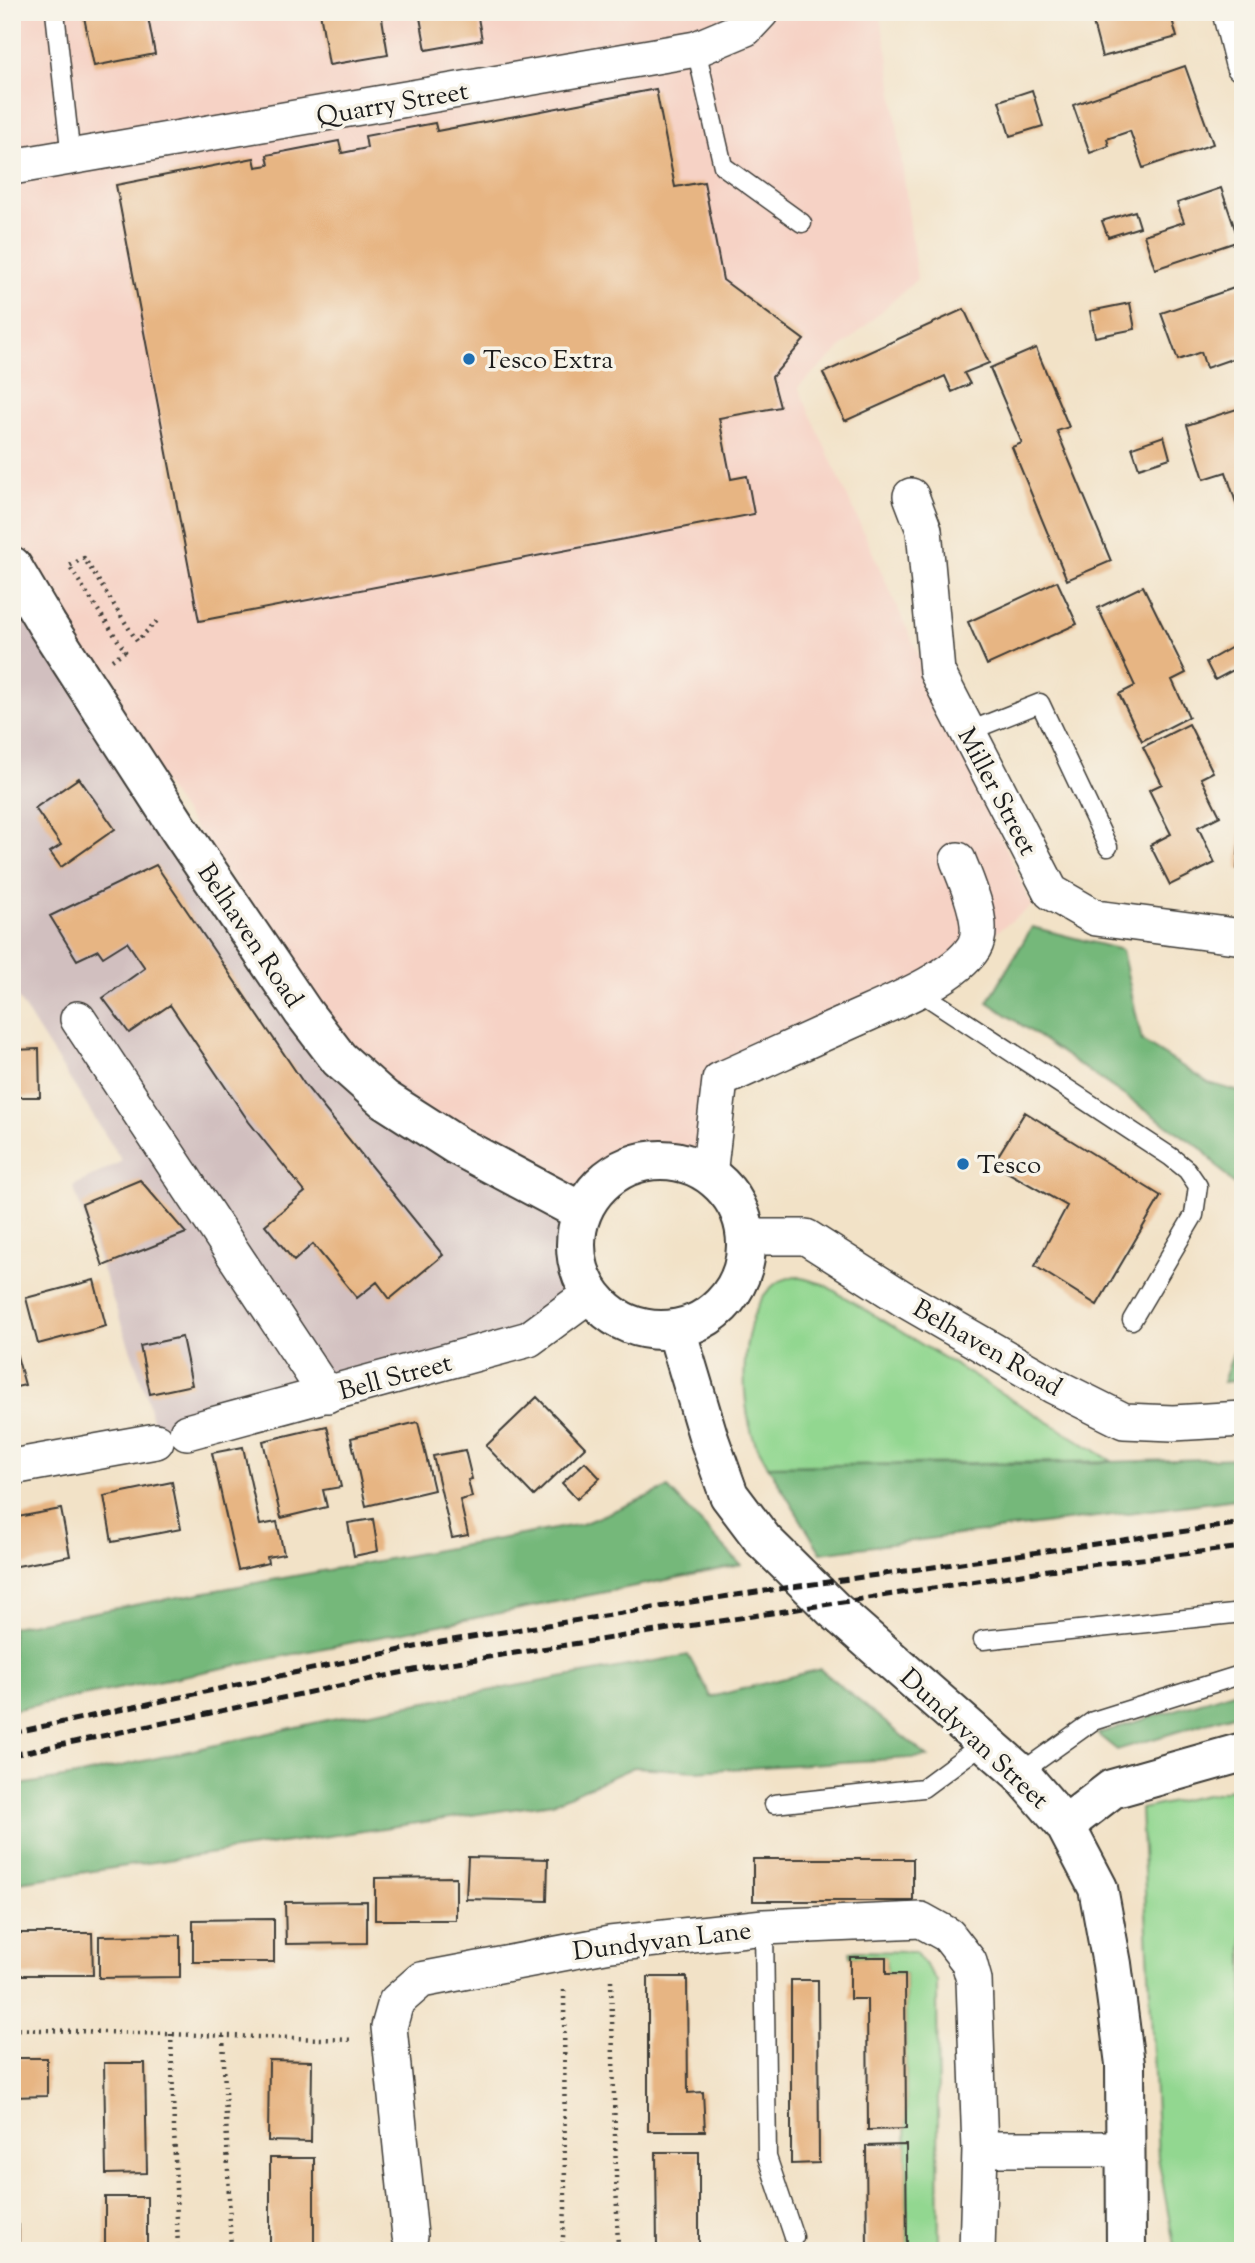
<svg xmlns="http://www.w3.org/2000/svg" width="1255" height="2263" font-family="'Sorts Mill Goudy',serif">
<style>
.built{fill:#f6d2c5}
.industrial{fill:#d1bfbf}
.green{fill:#92d790;stroke:#577a56;stroke-width:2}
.forest{fill:#75b87a;stroke:#486a4b;stroke-width:2}
.building{fill:#e7b583}
.lines{fill:none;stroke-linecap:round;stroke-linejoin:round}
.lane-casing{stroke:#3c3a36;stroke-width:21}
.street-casing{stroke:#3c3a36;stroke-width:38}
.secondary-casing{stroke:#3c3a36;stroke-width:42}
.path{stroke:#3c3a36;stroke-width:4.5;stroke-dasharray:2 5;stroke-linecap:butt}
.lane{stroke:#fff;stroke-width:18}
.street{stroke:#fff;stroke-width:35}
.secondary{stroke:#fff;stroke-width:38}
.rail{stroke:#1c1c1c;stroke-width:5;stroke-dasharray:10 5;stroke-linecap:butt}
.poi-dot{fill:#1f6fb2;stroke:#f7f3e8;stroke-width:2.5}
.labels{text-anchor:middle;stroke-width:7;stroke-linejoin:round;paint-order:stroke}
.street-label{font-size:26px;fill:#1c1c1c;stroke:#f7f3e8}
.poi-label{font-size:26px;fill:#1c1c1c;stroke:#f7f3e8;text-anchor:start}
</style>
<rect width="100%" height="100%" fill="#f7f3e8"/>
<filter id="ink" filterUnits="userSpaceOnUse"><feTurbulence type="fractalNoise" baseFrequency=".0143" numOctaves="2"/><feDisplacementMap in="SourceGraphic" scale="14" xChannelSelector="R" yChannelSelector="G"/><feConvolveMatrix kernelMatrix="1 2 1 2 8 2 1 2 1" color-interpolation-filters="sRGB"/></filter>
<filter id="wash" filterUnits="userSpaceOnUse"><feTurbulence type="fractalNoise" baseFrequency=".00686" numOctaves="4" result="noise"/><feDisplacementMap in="SourceGraphic" scale="28" xChannelSelector="R" yChannelSelector="G"/><feGaussianBlur stdDeviation="1.57" result="paint"/><feColorMatrix in="noise" values="0 0 0 0 0 0 0 0 0 0 0 0 0 0 0 0 0 1.4 0 .05"/><feComposite in="paint" operator="in"/></filter>
<g filter="url(#wash)">
<rect width="100%" height="100%" fill="#f2e2c7"/>
<path class="built" d="M12,12H879L888,55L917,279L798,387L1032,906L917,990L720,1080L709,1175L689,1165L669,1160L647,1161L625,1168L608,1178L593,1193L582,1212L384,1099L12,566Z"/>
<path class="industrial" d="M12,566L303,1012L577,1228L575,1246L577,1263L582,1279L529,1339L156,1441L147,1397L73,1186L122,1161L12,989Z"/>
<path class="green" d="M795,1276L823,1284L1112,1461L768,1466C764,1458 759,1450 755,1442C739,1403 738,1311 775,1284C780,1280 789,1278 795,1276Z
M1243,1787V2251H1175L1158,2157L1141,1809Z
M850,1951L915,1952L937,1981L939,2251H907L905,1974H886V1957H850Z"/>
<path class="forest" d="M1032,927L1122,950L1142,1041L1209,1083L1243,1093V1197L1236,1187L1202,1149L988,1002Z
M1243,1325V1380L1223,1382Z
M1243,1458V1498L821,1553L768,1466L1074,1463Z
M668,1488L741,1565L12,1710V1627L582,1524Z
M688,1655L711,1697L820,1669L928,1757L695,1771L634,1767L553,1803L12,1883V1786L76,1776L332,1719Z
M1243,1689V1712L1117,1750L1097,1734Z"/>
<g id="blocks">
<path class="building" d="M83,12H147L155,54L94,66Z
M320,12H381L388,55L329,65Z
M419,12H477L482,40L426,50Z
M1090,12H1170L1177,37L1102,57Z
M1185,66L1213,144L1143,168L1130,131L1107,139L1109,146L1090,153L1073,105Z
M656,89L675,187L704,182L723,280L804,340L772,377L780,407L719,418L731,479L747,476L754,514L199,621L116,185L254,158L256,167L269,165L267,155L339,141L342,153L367,148L365,136L435,123L437,131Z
M1032,90L1043,126L1010,136L999,101Z
M1221,188L1239,241L1155,269L1144,235L1184,222L1177,203Z
M1135,211L1140,227L1108,237L1102,221Z
M1243,285V355L1206,368L1201,352L1178,360L1161,313Z
M1130,303L1135,329L1095,337L1090,311Z
M964,309L989,363L964,373L970,384L952,392L945,376L845,421L823,373Z
M1036,348L1069,427L1057,431L1111,561L1067,580L1012,447L1022,443L990,368Z
M1243,407V508L1238,509L1226,472L1204,479L1187,425Z
M1164,436L1170,458L1139,468L1132,447Z
M1057,581L1077,624L987,665L968,622Z
M1143,586L1186,673L1172,680L1189,717L1142,741L1119,694L1135,686L1098,608Z
M1236,645L1243,657V665L1215,680L1206,662Z
M1189,724L1213,772L1201,778L1220,816L1198,827L1215,863L1170,885L1150,845L1171,834L1149,790L1162,784L1143,747Z
M79,778L115,829L61,867L50,852L61,845L35,808Z
M1241,819H1243V870L1237,869Z
M156,865L305,1085L443,1255L390,1299L377,1282L357,1298L313,1244L294,1261L265,1225L305,1192L249,1122L170,1005L129,1033L103,998L145,968L127,942L103,957L98,950L77,960L50,916Z
M39,1049L40,1097H12V1050Z
M1025,1112L1161,1196L1097,1305L1035,1266L1067,1206L993,1164Z
M140,1180L186,1233L103,1266L82,1204Z
M94,1280L106,1326L38,1344L26,1298Z
M182,1337L192,1385L150,1394L140,1346Z
M12,1338L25,1385L12,1388Z
M537,1397L585,1447L534,1496L486,1446Z
M418,1422L434,1490L366,1506L351,1438Z
M327,1426L341,1487L323,1490L327,1507L281,1518L263,1441Z
M243,1447L260,1525L277,1522L284,1554L267,1557L268,1563L238,1570L212,1453Z
M465,1450L472,1479L468,1480L472,1497L460,1500L468,1535L452,1538L433,1456Z
M585,1462L600,1478L577,1499L562,1483Z
M172,1482L181,1529L112,1542L104,1496Z
M61,1509L70,1556L12,1567V1518Z
M373,1519L378,1551L354,1556L348,1523Z
M468,1857L548,1859L547,1901L466,1899Z
M753,1859H913V1901H753Z
M456,1877V1920H375V1878Z
M367,1901V1943L286,1944L285,1902Z
M274,1919V1962H193V1920Z
M12,1933H92L93,1975H12Z
M180,1935V1977L99,1978V1936Z
M850,1957H886V1974H905L906,2129L868,2130L867,1999H850Z
M648,1977H687L688,2093L703,2092L705,2131H648Z
M791,1980H818L819,2163L791,2164Z
M12,2058H47V2096L12,2097Z
M269,2060L312,2061L311,2142L268,2141Z
M104,2063H145L147,2173L106,2174Z
M906,2145L907,2251H867L866,2146Z
M656,2152H699V2251H657Z
M270,2158H314V2251H270Z
M105,2197H147V2251H105Z
M12,2225H19V2251H12Z"/>
</g>
</g>
<g filter="url(#ink)">
<use href="#blocks" fill-opacity="0" stroke="#3c3a36" stroke-width="2"/>
<g class="lines">
<g class="lane-casing">
<path id="lane" d="M55,12L71,158
M696,49L723,166L802,223
M967,732L1040,703L1108,847
M917,990L1171,1157L1187,1170L1198,1186L1194,1215L1132,1320
M983,1640L1243,1613
M1020,1773L1093,1721L1243,1674
M774,1804L923,1788L985,1742
M764,1927L767,2157L794,2237"/>
</g>
<g class="street-casing">
<path id="street" d="M1230,12L1243,64
M12,167L696,49L746,28L761,12
M911,496L924,530L937,672L1051,892L1096,918L1243,937
M78,1019L327,1395
M709,1175L720,1080C761,1062 801,1043 842,1025C878,1008 953,981 974,947C987,925 966,881 958,860
M746,1237H806L902,1298L1054,1386L1124,1421L1173,1423L1243,1419
M187,1432L529,1339L590,1294
M12,1467L156,1441
M980,2149H1126
M410,2236L389,2027L396,2002L421,1980L610,1944L764,1927L921,1920L948,1935L969,1962L974,1980L980,2149L977,2251"/>
</g>
<g class="secondary-casing">
<path id="secondary" d="M12,566L47,625L179,829L303,1012L339,1059L384,1099L456,1145L582,1212
M576 1245a85 85 0 1 1 170 0a85 85 0 1 1-170 0Z
M676,1329L709,1439L729,1495L763,1540L833,1609L1020,1773L1065,1825L1098,1888L1112,1964L1125,2064L1126,2251
M1065,1825L1112,1789L1243,1752"/>
</g>
<path class="path" d="M112,660L125,651L69,566L84,558L137,641L157,621
M611,1980L618,2251
M12,2029L354,2040
M171,2034L178,2251
M223,2036L231,2251
M562,2251L565,2209L564,1989"/>
<use href="#lane" class="lane"/>
<use href="#street" class="street"/>
<use href="#secondary" class="secondary"/>
<path class="rail" d="M12,1733L434,1643L729,1596L1243,1523
M12,1755L438,1665L1048,1570L1243,1547"/>
</g>
</g>
<g class="poi-dot">
<circle cx="469" cy="359" r="7"/>
<circle cx="963" cy="1164" r="7"/>
</g>
<g class="labels">
<g class="street-label">
<text transform="translate(392 103) rotate(-10)" y="9">Quarry Street</text>
<text transform="translate(998 791) rotate(62)" y="9">Miller Street</text>
<text transform="translate(251 935) rotate(56)" y="9">Belhaven Road</text>
<text transform="translate(988 1347) rotate(30)" y="9">Belhaven Road</text>
<text transform="translate(395 1376) rotate(-15)" y="9">Bell Street</text>
<text transform="translate(975 1738) rotate(43)" y="9">Dundyvan Street</text>
<text transform="translate(662 1940) rotate(-7)" y="9">Dundyvan Lane</text>
</g>
<g class="poi-label">
<text x="483" y="368">Tesco Extra</text>
<text x="977" y="1173">Tesco</text>
</g>
</g>
<rect width="1255" height="2263" fill="none" stroke="#f7f3e8" stroke-width="42"/>
</svg>
